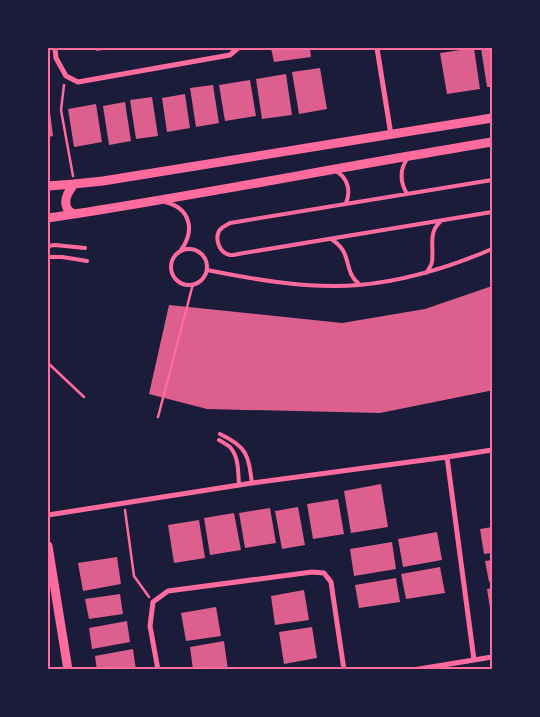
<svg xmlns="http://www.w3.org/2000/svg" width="540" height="717" font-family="'DejaVu Sans',sans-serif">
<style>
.building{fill:#dd5f8e}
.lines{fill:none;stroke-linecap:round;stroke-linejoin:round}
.path{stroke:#ff6b9d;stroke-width:2.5}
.service{stroke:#ff6b9d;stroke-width:4}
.minor{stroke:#ff6b9d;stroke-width:5}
.tertiary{stroke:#ff6b9d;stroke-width:9}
.neatline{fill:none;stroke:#ff6b9d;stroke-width:2}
</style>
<rect width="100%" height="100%" fill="#1b1b3a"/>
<path class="building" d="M96,48H110L111,49L96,51Z
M271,48H310L311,57L274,62Z
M474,48L480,89L447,94L440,53Z
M481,48H492V87H487Z
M320,68L327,109L299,114L292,72Z
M286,74L292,115L262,119L256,79Z
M250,80L256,116L225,121L219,85Z
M213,85L219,123L196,127L190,88Z
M185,94L190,128L167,132L162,98Z
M152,97L158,136L136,139L130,100Z
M125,102L131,141L109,145L103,106Z
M48,104H49L53,136L48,137Z
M96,104L102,142L74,147L68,109Z
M492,286V390L489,391L380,413L207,409L149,394L169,305L342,323L425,309Z
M381,484L388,527L351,533L344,491Z
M338,499L344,534L313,539L307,504Z
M298,507L305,545L282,549L275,511Z
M270,508L276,543L245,548L239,513Z
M234,513L241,550L210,555L204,518Z
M199,520L205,558L174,563L168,525Z
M492,527V553L484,554L480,529Z
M437,532L442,560L403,567L398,539Z
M392,542L396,569L354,576L350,549Z
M117,557L121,584L83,591L78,563Z
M492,560V581L489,582L485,561Z
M440,567L445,593L406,599L401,574Z
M396,578L400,602L359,608L355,585Z
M492,588V615H491L487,589Z
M304,590L309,620L275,625L271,596Z
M120,594L123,614L89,619L85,599Z
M216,607L221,636L186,641L181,613Z
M127,621L130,642L92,649L89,628Z
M312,627L317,658L284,664L279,632Z
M224,641L228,670H193L190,647Z
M133,649L136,670H97L95,656Z"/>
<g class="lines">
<path class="path" d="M64,85L61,110L73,176
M48,363L84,397
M158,417L193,284
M125,510L134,576L149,597"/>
<path class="service" d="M407,159C399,171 400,182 407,194
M336,171C348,178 351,191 346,203
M492,180L230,223C226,225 222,227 219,231C215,239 219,253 230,255C233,255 236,255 238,254L492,212
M165,202C191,208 195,231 181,250
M331,239C354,253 342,270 359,284
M48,246L55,245L85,248
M171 267a18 18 0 1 1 36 0a18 18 0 1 1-36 0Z
M48,257H62L87,261
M207,270C257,280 309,289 359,285C405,281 450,267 492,249
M426,273C429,269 431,266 432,262C434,247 428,233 440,222
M220,434C247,447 248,454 252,483
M219,440C223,442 227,445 230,447C239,457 238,472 239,485"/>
<path class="minor" d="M55,48L56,58L66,76L78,82L230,55L238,48
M377,48L391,135
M447,457L474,660
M48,515L252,483L447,457L492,450
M158,670L150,626L153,602L168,591L312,572L324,573L331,582L344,670
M413,670L492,657"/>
<path class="tertiary" d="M48,186L74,184L103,181L492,118
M73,214C71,212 68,211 67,208C63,199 69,191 74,184
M48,218C196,196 344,166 492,142
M48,546L68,670"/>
</g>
<rect width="540" height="717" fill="none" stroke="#1b1b3a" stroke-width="98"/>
<rect x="49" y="49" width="442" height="619" class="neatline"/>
</svg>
